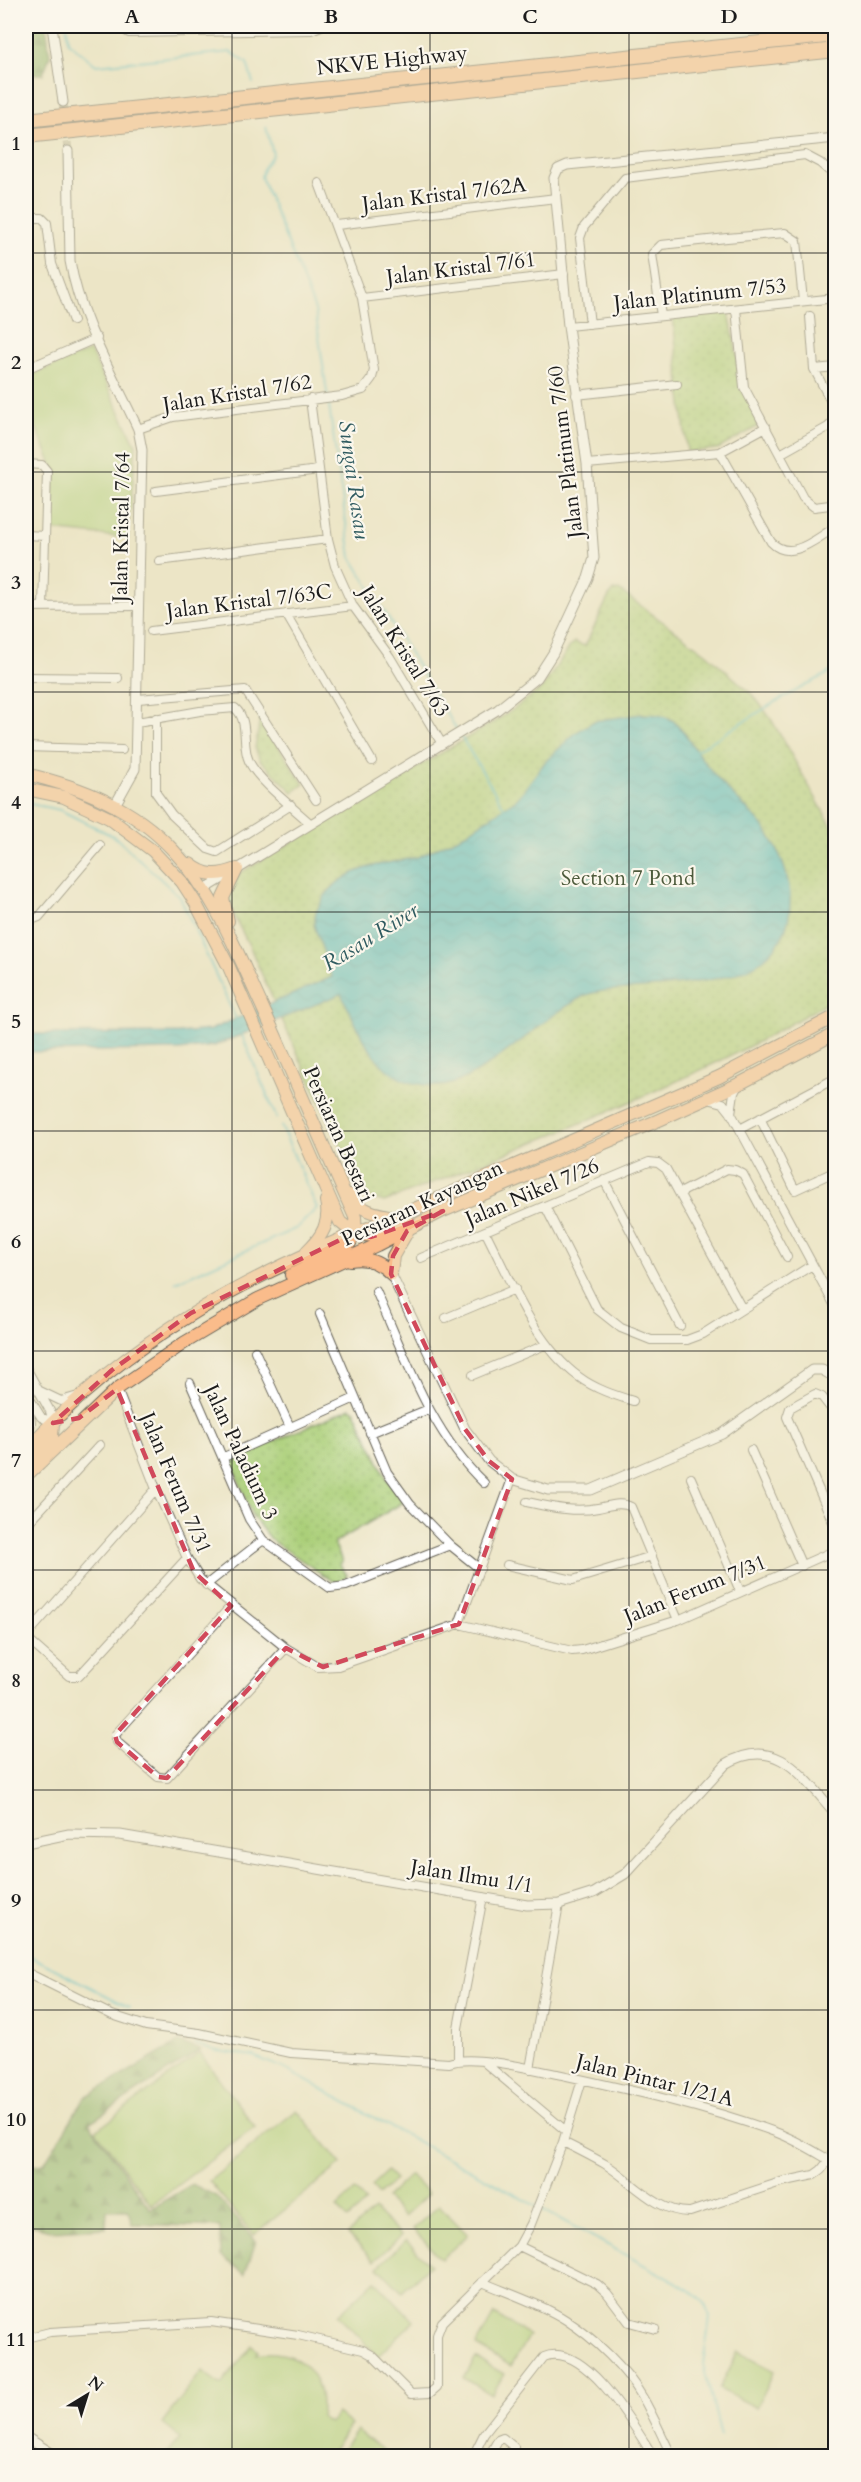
<svg xmlns="http://www.w3.org/2000/svg" width="861" height="2482" font-family="Cardo,serif">
<style>
.grass{fill:#aacf78;stroke:#63764a;stroke-width:1.5}
.forest{fill:url(#forest-firs);stroke:#526742;stroke-width:1.5}
.park{fill:url(#park-dots);stroke:#63764a;stroke-width:1.5}
.water{fill:url(#water-waves);stroke:#346b70;stroke-width:1.5}
.lines{fill:none;stroke-linecap:round;stroke-linejoin:round}
.stream{stroke:#4cbac5;stroke-width:2}
.tertiary-tunnel{stroke:#c2bda4;stroke-width:9;stroke-dasharray:9 4.5;stroke-linecap:butt}
.minor-casing{stroke:#656258;stroke-width:10}
.tertiary-casing{stroke:#656258;stroke-width:11}
.primary-casing{stroke:#656258;stroke-width:14}
.motorway-casing{stroke:#656258;stroke-width:16}
.minor{stroke:#fff;stroke-width:8}
.tertiary{stroke:#fff;stroke-width:9}
.primary{stroke:#fabc8b;stroke-width:12}
.motorway{stroke:#fabc8b;stroke-width:14}
.marked{fill:none;stroke:#d1495b;stroke-width:4.5;stroke-dasharray:12 8;stroke-linejoin:round}
.grid{fill:none;stroke:#1c1c1c;stroke-width:1.5;stroke-opacity:0.55}
.labels{text-anchor:middle;stroke-width:4.5;stroke-linejoin:round;paint-order:stroke}
.street-label{font-size:21px;fill:#1c1c1c;stroke:#fbf7ec}
.park-label{font-size:21px;fill:#4e5b3c;stroke:#fbf7ec}
.water-label{font-size:22px;font-style:italic;fill:#2f5b60;stroke:#fbf7ec}
.neatline{fill:none;stroke:#1c1c1c;stroke-width:2}
.grid-label{font-size:20px;text-anchor:middle;font-weight:bold;fill:#1c1c1c}
</style>
<defs>
<pattern id="forest-firs" width="22" height="20" patternUnits="userSpaceOnUse" patternTransform="scale(1.5)"><rect width="22" height="20" fill="#87b268"/><path d="M5 1l3.5 6h-7zM16 11l3.5 6h-7z" fill="#6e9055"/></pattern>
<pattern id="park-dots" width="8" height="8" patternUnits="userSpaceOnUse" patternTransform="scale(1.5)"><rect width="8" height="8" fill="#aacf78"/><path d="M2 2h.1M6 6h.1" fill="none" stroke="#92b167" stroke-width="1.8" stroke-linecap="round"/></pattern>
<pattern id="water-waves" width="16" height="10" patternUnits="userSpaceOnUse" patternTransform="scale(1.5)"><rect width="16" height="10" fill="#4cbac5"/><path d="M0 5q4-4 8 0t8 0" fill="none" stroke="#429fa9"/></pattern>
</defs>
<rect width="100%" height="100%" fill="#fbf7ec"/>
<filter id="ink" filterUnits="userSpaceOnUse"><feTurbulence type="fractalNoise" baseFrequency=".0167" numOctaves="2"/><feDisplacementMap in="SourceGraphic" scale="12" xChannelSelector="R" yChannelSelector="G"/><feConvolveMatrix kernelMatrix="1 2 1 2 8 2 1 2 1" color-interpolation-filters="sRGB"/></filter>
<filter id="wash" filterUnits="userSpaceOnUse"><feTurbulence type="fractalNoise" baseFrequency=".008" numOctaves="4" result="noise"/><feDisplacementMap in="SourceGraphic" scale="24" xChannelSelector="R" yChannelSelector="G"/><feGaussianBlur stdDeviation="1.35" result="paint"/><feColorMatrix in="noise" values="0 0 0 0 0 0 0 0 0 0 0 0 0 0 0 0 0 1.4 0 .05"/><feComposite in="paint" operator="in"/></filter>
<g filter="url(#wash)">
<rect width="100%" height="100%" fill="#ece5c6"/>
<path class="grass" d="M90,351L136,445L128,538L51,530L53,467L26,404V377Z
M200,2053L255,2127L151,2205L96,2131Z
M297,2110L341,2164L254,2235L209,2181Z
M387,2171L395,2179L379,2195L371,2186Z
M410,2175L428,2194L403,2217L386,2198Z
M355,2190L366,2202L348,2219L337,2207Z
M439,2205L468,2235L441,2259L413,2229Z
M374,2209L401,2236L374,2261L348,2234Z
M406,2240L430,2265L402,2292L378,2267Z
M375,2280L414,2321L378,2356L338,2315Z
M494,2314L529,2335L511,2366L476,2346Z
M252,2345L258,2350L256,2354C297,2346 327,2375 320,2417L329,2423L337,2413L351,2425L328,2456H165L180,2438L162,2423L202,2371L221,2385Z
M738,2352L775,2371L756,2408L719,2389Z
M476,2358L504,2374L492,2395L464,2378Z
M357,2431L391,2456H337Z"/>
<path class="forest" d="M26,26H46L50,56L43,74H26Z
M179,2042L201,2050L89,2123L150,2209L192,2184L216,2196L256,2241L245,2274L221,2256L220,2227L132,2224L128,2210H107L106,2228L53,2231L26,2224V2167L44,2164L85,2097Z"/>
<path class="park" d="M729,312L743,387L758,419L757,427L718,449L687,452L673,318Z
M619,590L706,653L754,696L771,719L835,832V998C808,1014 780,1030 752,1045C633,1105 508,1153 384,1202L372,1198L362,1188C324,1111 287,1033 253,954C245,934 231,917 227,895L240,873L507,714L542,688L571,645L574,642L585,646L609,596L614,591Z
M260,719L304,784L293,792L260,760L255,748Z
M351,1408L355,1411L387,1479L404,1502L334,1543L342,1561L340,1565L347,1575L343,1580L334,1582L270,1539L252,1516L232,1463L241,1455Z"/>
<path class="water" d="M641,714C652,714 662,714 672,720C683,727 689,741 697,752C706,765 717,778 728,790C741,804 755,815 766,830C804,887 802,959 724,977C697,983 670,986 643,988C626,989 606,989 589,994C577,998 565,1008 554,1015C528,1034 471,1085 440,1086C432,1087 420,1084 413,1083C373,1074 358,1026 341,994L214,1046L179,1050L26,1052V1034L179,1033L210,1030L332,977L314,925L316,912L326,894L338,882L353,873L372,866L418,857L463,835L517,799L545,762L575,733L594,721Z"/>
<g class="lines">
<path class="stream" d="M67,26L68,42L96,65L231,52L247,63L253,83
M266,127L273,154L263,169L261,177L315,310L351,557L457,730
M460,735L505,809
M696,751L772,704L836,669
M26,803L60,810L115,837L180,897L236,1019
M241,1033L277,1119
M175,1282L297,1228L317,1208L281,1126
M26,1954L129,2007
M195,2044L217,2051L253,2056L283,2068L690,2290L704,2302L710,2317L703,2364L721,2436"/>
</g>
</g>
<g filter="url(#ink)">
<g class="lines">
<path class="tertiary-tunnel" d="M63,102L68,151"/>
<g class="minor-casing">
<path id="minor" d="M118,26L129,33L311,30L321,26
M26,218H42L47,223L52,264L73,321
M337,225L556,198
M362,298L564,274
M736,309L744,387L803,498L814,507L830,505L836,501
M661,316L652,254L661,245L727,238L785,233L797,241L803,301
M810,316L814,369L836,411
M590,324L580,238L584,227L625,178L805,155L820,163L836,177
M568,326L836,298
M26,359L29,367
M26,369L97,338
M814,369L836,367
M576,395L677,384
M310,399L328,539L335,566L353,606L390,657L442,744
M138,429L173,417L342,396L363,390L372,378L374,370L362,298L319,183
M720,452L771,542C791,563 816,538 836,527
M780,454L828,427L836,419
M26,464L42,465L47,471L43,607
M587,464L720,452L766,427
M156,491L318,470
M26,535L45,536
M159,561L328,539
M26,607L138,606
M286,614L372,761
M151,631L353,606
M26,677L118,678
M138,699L245,690L316,800
M156,718V793L172,815L208,849L217,852L291,805
M137,722L200,711L235,708C250,721 241,745 249,761C257,780 295,809 311,824
M26,747L122,750
M26,925V922L39,917L100,845
M708,1099L723,1103L731,1113L836,1308
M731,1113L734,1093L738,1085
M760,1118L795,1190L836,1171
M740,1129L836,1078
M604,1180L680,1326
M680,1193L727,1169L735,1170L743,1174L787,1257
M545,1206L597,1309L621,1328L651,1340H687L703,1334L812,1265
M485,1231C510,1279 534,1344 579,1377C595,1389 614,1395 633,1401
M421,1258L649,1162L658,1163L666,1169L742,1309
M376,1291C406,1358 430,1432 484,1483
M320,1314L387,1472L410,1504L450,1545L480,1569
M446,1318L515,1289
M255,1351L290,1427
M26,1368L50,1411L53,1423
M473,1375L545,1345
M190,1383L249,1519L263,1540L330,1588L346,1586L450,1545
M117,1389L156,1489L187,1558L200,1579L286,1648L318,1667L338,1666L459,1624L572,1651L582,1650L678,1620L836,1550
M38,1390L61,1401L78,1396
M30,1399L41,1417L53,1423
M836,1415L822,1397L815,1394L790,1408L787,1417L836,1529
M370,1433L429,1409
M26,1440L31,1423L28,1396
M751,1450L802,1566
M224,1457L355,1398
M691,1478L740,1591
M527,1502C550,1507 574,1513 598,1508C609,1506 621,1501 631,1507L678,1620
M26,1525L100,1445
M507,1565L573,1580L652,1556
M206,1585L263,1540
M231,1606L115,1735L117,1742L158,1777L167,1778L286,1648
M459,1624L512,1479
M26,1636L156,1489
M26,1638L69,1676H79L187,1558
M26,1972L112,2015L146,2026L199,2033L291,2053L449,2063C472,2054 531,2069 557,2074C630,2090 704,2106 775,2132C797,2140 815,2152 836,2164
M458,2060V2028L483,1897
M485,2063L566,2131
M530,2069L559,1904
M563,2142C577,2149 591,2156 605,2164C631,2180 657,2213 690,2212L781,2182L814,2175L821,2170L829,2160
M519,2246L597,2284L607,2293L629,2322L655,2329
M482,2282C510,2294 541,2304 566,2320C595,2339 626,2368 643,2398C654,2417 662,2437 672,2456
M26,2338L50,2332L211,2322L298,2335L363,2350L372,2355L411,2394L430,2393L437,2387V2335L442,2322L519,2246L531,2224L563,2142L582,2080
M486,2456L477,2448L484,2434L544,2357C585,2340 636,2429 653,2456
M489,2456L498,2440L503,2438L514,2447L509,2456"/>
</g>
<g class="tertiary-casing">
<path id="tertiary" d="M52,26L63,102
M68,151L70,261C80,320 113,375 138,429L142,450L135,769L115,805
M205,889L497,710L537,678L553,653L588,578L594,558L587,464L568,326L554,178L558,169L567,165L836,138
M391,1274L465,1429L489,1461L512,1479L548,1490H591L722,1434L812,1370H822L836,1378
M26,1843L69,1834L120,1835L527,1905L559,1904L594,1893L625,1874L726,1764C778,1733 805,1780 836,1814
M26,2437L56,2456"/>
</g>
<g class="primary-casing">
<path id="primary" d="M26,774C81,787 133,807 173,850C215,894 236,950 261,1004C293,1074 323,1146 355,1217C356,1227 354,1239 347,1247L291,1275
M26,789L64,797L109,818L153,851L182,882L195,902L229,967L340,1222C367,1246 380,1233 409,1222
M190,864C206,877 218,876 237,869
M228,921L223,898L237,869
M350,1195C359,1211 377,1214 394,1217
M307,1251C322,1237 331,1222 326,1201
M350,1260C366,1257 380,1262 391,1274
M391,1274L393,1256L407,1232
M26,1450C129,1337 255,1271 396,1217L719,1077L836,1016
M34,1460L52,1437L53,1423
M26,1476L117,1389L184,1343L258,1299L377,1245L443,1211L659,1120L739,1084L836,1033"/>
</g>
<g class="motorway-casing">
<path id="motorway" d="M26,120L836,35
M26,136L836,50"/>
</g>
<use href="#minor" class="minor"/>
<use href="#tertiary" class="tertiary"/>
<use href="#primary" class="primary"/>
<use href="#motorway" class="motorway"/>
</g>
</g>
<path d="M0 0H861V2482H0ZM443,1211L407,1231L393,1256L391,1274L465,1429L489,1461L512,1479L459,1624L323,1667L286,1648L167,1778L158,1777L117,1742L115,1735L231,1606L194,1572L117,1389L79,1418L53,1423L112,1370L191,1313L354,1233L371,1237Z" fill="#ece5c6" fill-opacity=".55" fill-rule="evenodd"/>
<path class="marked" d="M443,1211L407,1231L393,1256L391,1274L465,1429L489,1461L512,1479L459,1624L323,1667L286,1648L167,1778L158,1777L117,1742L115,1735L231,1606L194,1572L117,1389L79,1418L53,1423L112,1370L191,1313L354,1233L371,1237Z"/>
<path class="grid" d="M232,26V2456M430,26V2456M629,26V2456M26,253H836M26,472H836M26,692H836M26,912H836M26,1131H836M26,1351H836M26,1570H836M26,1790H836M26,2010H836M26,2229H836"/>
<g class="labels">
<g class="street-label">
<text transform="translate(392 60) rotate(-6)" y="7">NKVE Highway</text>
<text transform="translate(444 194) rotate(-7)" y="7">Jalan Kristal 7/62A</text>
<text transform="translate(461 268) rotate(-7)" y="7">Jalan Kristal 7/61</text>
<text transform="translate(700 294) rotate(-6)" y="7">Jalan Platinum 7/53</text>
<text transform="translate(237 393) rotate(-9)" y="7">Jalan Kristal 7/62</text>
<text transform="translate(565 452) rotate(-97)" y="7">Jalan Platinum 7/60</text>
<text transform="translate(121 527) rotate(-89)" y="7">Jalan Kristal 7/64</text>
<text transform="translate(249 601) rotate(-7)" y="7">Jalan Kristal 7/63C</text>
<text transform="translate(405 651) rotate(58)" y="7">Jalan Kristal 7/63</text>
<text transform="translate(339 1134) rotate(66)" y="7">Persiaran Bestari</text>
<text transform="translate(532 1192) rotate(-23)" y="7">Jalan Nikel 7/26</text>
<text transform="translate(422 1203) rotate(-25)" y="7">Persiaran Kayangan</text>
<text transform="translate(241 1452) rotate(65)" y="7">Jalan Paladium 3</text>
<text transform="translate(176 1483) rotate(67)" y="7">Jalan Ferum 7/31</text>
<text transform="translate(695 1589) rotate(-22)" y="7">Jalan Ferum 7/31</text>
<text transform="translate(472 1876) rotate(9)" y="7">Jalan Ilmu 1/1</text>
<text transform="translate(655 2080) rotate(14)" y="7">Jalan Pintar 1/21A</text>
</g>
<g class="park-label">
<text x="628" y="885">Section 7 Pond</text>
</g>
<g class="water-label">
<text transform="translate(355 480) rotate(82)" y="8">Sungai Rasau</text>
<text transform="translate(370 936) rotate(-32)" y="8">Rasau River</text>
</g>
</g>
<rect width="861" height="2482" fill="none" stroke="#fbf7ec" stroke-width="66"/>
<g transform="translate(87 2395) rotate(38)" stroke="#fbf7ec" stroke-width="4.5" paint-order="stroke">
<path d="M0-4.5L10 22L0 15L-10 22Z" fill="#1c1c1c"/>
<text y="-9" font-size="16" font-weight="bold" text-anchor="middle" fill="#1c1c1c">N</text>
</g>
<rect x="33" y="33" width="795" height="2416" class="neatline"/>
<g class="grid-label">
<text x="132" y="23">A</text>
<text x="331" y="23">B</text>
<text x="530" y="23">C</text>
<text x="729" y="23">D</text>
<text x="16" y="150">1</text>
<text x="16" y="369">2</text>
<text x="16" y="589">3</text>
<text x="16" y="809">4</text>
<text x="16" y="1028">5</text>
<text x="16" y="1248">6</text>
<text x="16" y="1467">7</text>
<text x="16" y="1687">8</text>
<text x="16" y="1907">9</text>
<text x="16" y="2126">10</text>
<text x="16" y="2346">11</text>
</g>
</svg>
